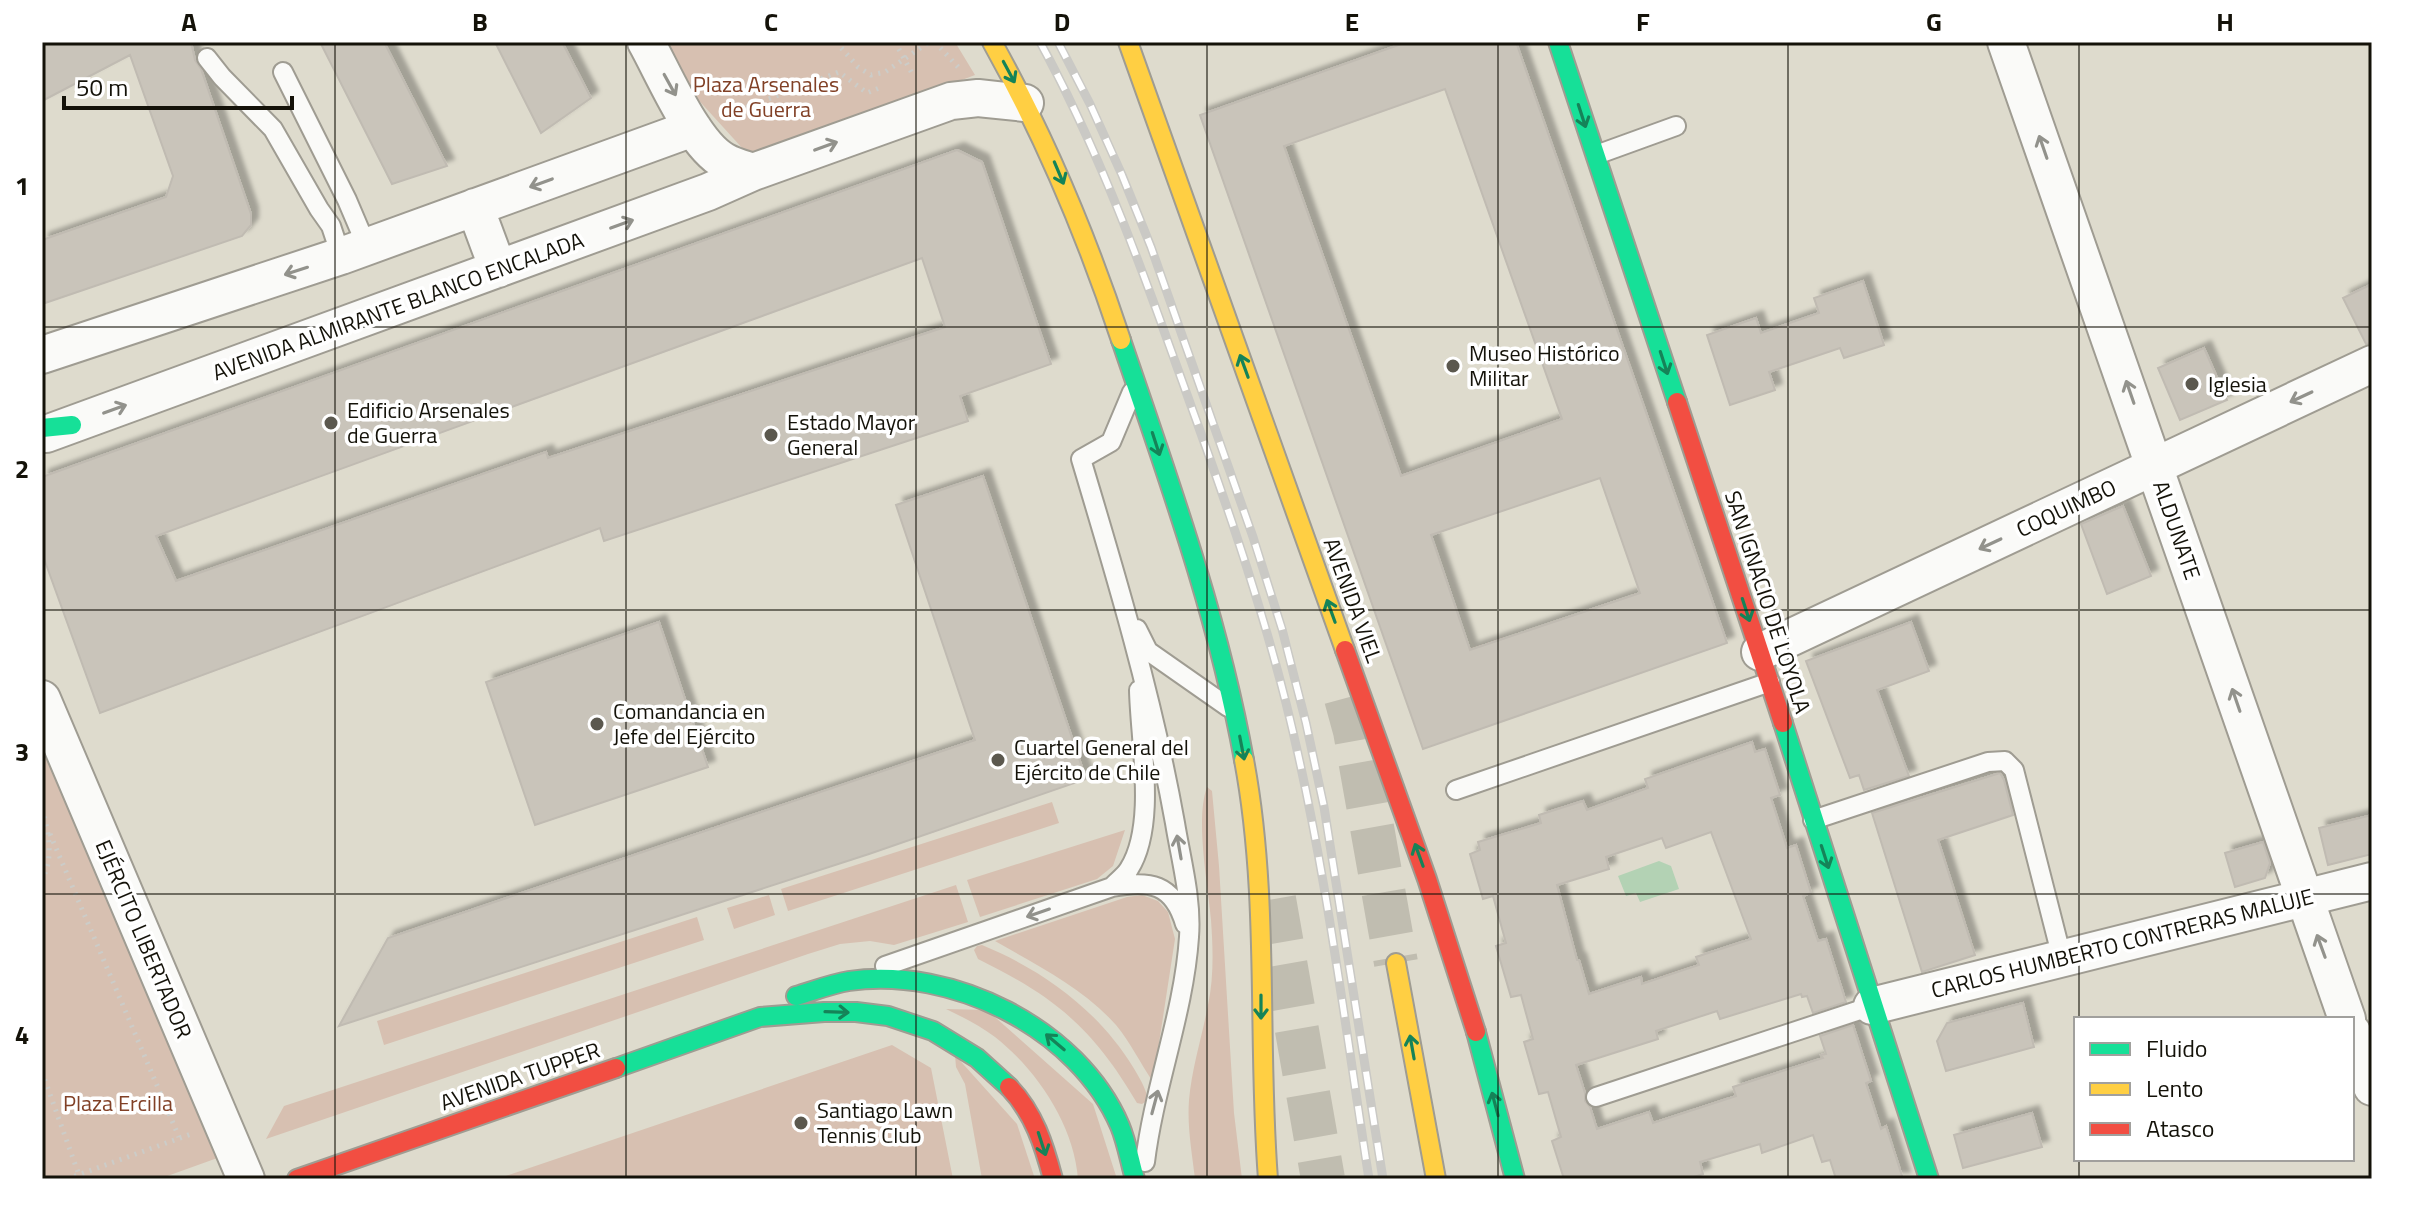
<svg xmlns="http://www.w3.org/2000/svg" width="2414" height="1221" font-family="'Titillium Web',sans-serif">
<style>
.green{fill:#d7c0b1}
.water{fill:#b3d2b4}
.building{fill:#c9c4ba;stroke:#c0bbb2;stroke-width:2;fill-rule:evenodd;filter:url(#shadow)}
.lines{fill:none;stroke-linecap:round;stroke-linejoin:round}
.highway-tunnel{stroke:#c0bdb0;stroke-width:44;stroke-dasharray:44 22;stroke-linecap:butt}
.lane-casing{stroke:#9f9c92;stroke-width:22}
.street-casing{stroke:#9f9c92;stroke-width:40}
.fast-casing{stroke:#9f9c92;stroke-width:22}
.slow-casing{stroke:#9f9c92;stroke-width:22}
.jam-casing{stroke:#9f9c92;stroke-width:22}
.path{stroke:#ccccc8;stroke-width:5;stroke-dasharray:2 6;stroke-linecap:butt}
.lane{stroke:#fafaf8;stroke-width:18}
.street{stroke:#fafaf8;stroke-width:36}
.fast{stroke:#16e098;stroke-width:18}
.slow{stroke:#ffcf43;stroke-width:18}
.jam{stroke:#f24e42;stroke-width:18}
.rail-casing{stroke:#cac9c5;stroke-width:9}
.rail{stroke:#fff;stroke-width:6;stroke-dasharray:18;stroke-linecap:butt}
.path-bridge{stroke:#ccccc8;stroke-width:5;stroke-dasharray:2 6;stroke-linecap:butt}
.oneway{stroke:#158358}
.oneway2{stroke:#92928c}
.grid{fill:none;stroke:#141209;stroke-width:2;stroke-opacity:0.55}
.poi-dot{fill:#5b584e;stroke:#fff;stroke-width:3}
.labels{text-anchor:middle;stroke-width:7;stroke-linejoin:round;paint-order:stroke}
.park-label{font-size:22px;fill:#814026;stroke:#fff}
.street-label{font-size:22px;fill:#141209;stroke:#fff}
.poi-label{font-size:22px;fill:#141209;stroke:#fff;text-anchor:start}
.neatline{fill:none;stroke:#141209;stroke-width:3}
.grid-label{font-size:26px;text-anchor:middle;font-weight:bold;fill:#141209}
</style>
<defs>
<filter id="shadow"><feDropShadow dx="7" dy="-7" stdDeviation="2" flood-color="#0004"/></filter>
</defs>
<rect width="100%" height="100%" fill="#dedbcd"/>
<path class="green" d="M664,42H955L975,75L753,160L693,94Z
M42,739L223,1156L159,1179H42Z
M1207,787L1212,791L1219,866L1234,1113L1242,1179H1195C1192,1153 1187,1127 1189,1100C1192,1067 1202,1037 1208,1005C1214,977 1213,948 1211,920C1208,884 1195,820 1207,787Z
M1052,802L1059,823L788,911L781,889Z
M1125,830L1113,866L1097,879L980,917L967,880Z
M956,885L968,922L894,945L870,941L840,944L808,954L266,1139L284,1106Z
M769,895L775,915L734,929L727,908Z
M1142,895L1158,901L1168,912L1175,939L1153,1082C1141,1064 1130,1042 1116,1025C1082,987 1038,966 995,941L1127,897Z
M697,917L704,940L384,1045L377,1021Z
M982,945C1043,970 1098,1010 1133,1067C1139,1077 1146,1088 1148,1100L1142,1104L1137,1103C1093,1028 1055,997 978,959L974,950L977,946Z
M946,1009L987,1010L1093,1104L1117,1179H1078C1074,1125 1037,1070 995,1037C980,1026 963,1017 946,1009Z
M892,1045L931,1068L953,1179H497Z
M955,1055L1017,1124L1035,1179H982L965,1084L956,1067Z"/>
<path class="water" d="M1659,861L1671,866L1679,889L1640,902L1636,893L1626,896L1618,876Z"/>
<path class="building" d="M42,42H191L195,60L201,69L251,214V225L242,236L42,304V240L166,197L173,176L130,55L42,101Z
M320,42H384L447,166L392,184Z
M495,42H562L591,98L541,133Z
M1407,42H1516L1727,643L1423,749L1200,115ZM1445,89L1562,419L1401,476L1284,146ZM1600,478L1640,593L1470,650L1431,535Z
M957,150L982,162L1051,364L960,396L968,421L604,541L600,528L100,713L42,553V477ZM922,258L945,327L548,458L546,452L176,581L156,536Z
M1863,281L1884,345L1844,358L1840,348L1769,372L1775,390L1730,405L1707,335L1756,318L1761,333L1819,313L1814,298Z
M2372,284V343L2366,344L2343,298Z
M2204,348L2227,400L2180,420L2158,368Z
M983,476L1086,779L869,854L339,1026L388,938L975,740L896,505Z
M2123,506L2151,576L2107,594L2081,524Z
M659,622L708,767L535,825L486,682Z
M1911,622L1929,671L1877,690L1909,776L1864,790L1859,775L1850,778L1806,661Z
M1752,742L1755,752L1765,749L1780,795L1771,798L1787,848L1796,845L1811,893L1803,896L1818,941L1826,939L1846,1002L1813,1013L1807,996L1802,997L1801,994L1720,1019L1717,1011L1656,1031L1658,1039L1576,1065L1585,1093V1101L1590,1107L1597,1129L1649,1112L1653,1123L1736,1096L1733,1087L1823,1058L1821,1055L1826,1054L1820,1036L1853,1025L1871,1081L1866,1083L1881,1129L1886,1126L1903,1179H1836L1830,1160L1822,1162L1813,1135L1762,1153L1760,1144L1700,1162L1703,1174L1688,1179H1564L1552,1141L1561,1137L1548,1092L1539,1094L1524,1042L1533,1039L1521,995L1511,997L1496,946L1506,943L1493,896L1483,899L1470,854L1480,850L1478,842L1541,823L1539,815L1583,801L1587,810L1648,788L1645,779ZM1711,832L1751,939L1696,957L1699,965L1642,984L1641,977L1589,994L1579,960H1577L1557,885L1609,869L1606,857L1662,838L1666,848Z
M2000,773L2004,780L2013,815L1938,840L1975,955L1922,972L1872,813Z
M2372,815V854L2328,865L2319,828Z
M2263,842L2270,863L2265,878L2235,887L2225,853Z
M2023,1003L2034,1047L1946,1071L1937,1041L1947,1023Z
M2032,1113L2042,1147L1963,1168L1954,1135Z"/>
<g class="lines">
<path class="highway-tunnel" d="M1346,698L1355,731L1396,963
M1274,899L1323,1179"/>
<g class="lane-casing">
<path id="lane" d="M207,58L222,77L273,129L319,209L331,226L341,256
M283,72L347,200L367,247
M1596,155L1676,126
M1132,392L1111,442L1081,459C1117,579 1153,700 1175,823C1181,860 1192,899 1189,937C1184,1013 1154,1087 1145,1162
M1137,629L1148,651L1228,707
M1456,790L1770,682
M1813,820L1988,762L2005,761L2014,770L2062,958
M1112,887C1117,881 1125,876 1129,869C1157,825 1140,741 1139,690
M885,966L1112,887C1149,880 1173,883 1185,924
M1596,1097L1872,1006"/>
</g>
<g class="street-casing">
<path id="street" d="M646,42C664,74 693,144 724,161C732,166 744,169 753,172
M2006,42L2347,1019
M475,207L498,269
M42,355L341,256L693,128
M46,434L708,192L753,172L951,101L978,98L1025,103
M1760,652L2372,364
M42,699L246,1179
M1872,1006L2372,881
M2352,1032L2372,1087"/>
</g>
<g class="fast-casing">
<path id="fast" d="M1558,42L1677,402
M1121,340C1168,478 1218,616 1244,760
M42,428L72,425
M1783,723L1929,1179
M796,996C813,991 831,984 849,981C952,966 1078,1028 1120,1126C1127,1143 1130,1162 1135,1179
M1476,1032L1515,1179
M616,1068L760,1017L824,1012H856L888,1016L933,1031L977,1058L1009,1087"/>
</g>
<g class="slow-casing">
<path id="slow" d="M992,42C1045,137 1087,237 1121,340
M1128,42L1345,650
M1244,760C1270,898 1257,1039 1268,1179
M1396,963L1436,1179"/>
</g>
<g class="jam-casing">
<path id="jam" d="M1677,402L1783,723
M1345,650L1427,879L1476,1032
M1009,1087C1034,1113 1044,1145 1053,1179
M297,1179L616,1068"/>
</g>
<path class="path" d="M895,42L914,77
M935,42L958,67
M727,44L728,42
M724,116L839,72L867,93L879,88
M42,809C49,832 54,858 42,880
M50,834L179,1137
M42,1072L79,1175
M67,1179L191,1134"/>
<use href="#lane" class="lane"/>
<use href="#street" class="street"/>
<use href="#fast" class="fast"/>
<use href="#slow" class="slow"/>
<use href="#jam" class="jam"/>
<g class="rail-casing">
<path id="rail" d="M1040,42C1094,141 1134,247 1172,353C1214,469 1256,584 1286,703C1325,859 1344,1020 1369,1179
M1058,42L1090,104L1122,175L1151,247L1253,537L1282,629L1306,723L1324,807L1383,1179"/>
</g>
<use href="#rail" class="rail"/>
<path class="path-bridge" d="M836,42L858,67L871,75L885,72L929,42"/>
</g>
<defs><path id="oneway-shaft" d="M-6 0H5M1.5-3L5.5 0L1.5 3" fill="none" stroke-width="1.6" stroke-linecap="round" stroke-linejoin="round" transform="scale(2)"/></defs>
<g class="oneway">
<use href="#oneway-shaft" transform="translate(1009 72) rotate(62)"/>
<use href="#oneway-shaft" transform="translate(1582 116) rotate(72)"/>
<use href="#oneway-shaft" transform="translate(1059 173) rotate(67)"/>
<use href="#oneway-shaft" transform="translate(1664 363) rotate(72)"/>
<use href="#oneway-shaft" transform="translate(1244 366) rotate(-110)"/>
<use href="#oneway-shaft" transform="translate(1156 444) rotate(72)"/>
<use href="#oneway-shaft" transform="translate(1746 610) rotate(72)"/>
<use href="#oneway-shaft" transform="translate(1331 611) rotate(-110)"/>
<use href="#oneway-shaft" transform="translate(1242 748) rotate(79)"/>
<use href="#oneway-shaft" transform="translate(1419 855) rotate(-110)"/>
<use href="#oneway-shaft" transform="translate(1825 857) rotate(72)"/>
<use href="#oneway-shaft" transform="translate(1261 1007) rotate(90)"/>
<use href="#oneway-shaft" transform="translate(837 1012) rotate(2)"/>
<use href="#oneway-shaft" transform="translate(1055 1042) rotate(-140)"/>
<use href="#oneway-shaft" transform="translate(1412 1047) rotate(-100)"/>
<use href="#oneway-shaft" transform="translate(1495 1104) rotate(-105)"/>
<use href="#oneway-shaft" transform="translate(1042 1144) rotate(72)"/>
</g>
<g class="oneway2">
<use href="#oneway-shaft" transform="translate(670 85) rotate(61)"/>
<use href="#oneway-shaft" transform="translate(826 146) rotate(-20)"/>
<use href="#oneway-shaft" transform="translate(2043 147) rotate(-109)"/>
<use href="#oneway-shaft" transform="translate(541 183) rotate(160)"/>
<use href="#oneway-shaft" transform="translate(622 224) rotate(-20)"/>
<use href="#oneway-shaft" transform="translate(296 271) rotate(162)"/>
<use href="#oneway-shaft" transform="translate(2130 392) rotate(-109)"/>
<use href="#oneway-shaft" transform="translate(2301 397) rotate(155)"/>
<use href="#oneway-shaft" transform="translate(115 409) rotate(-20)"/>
<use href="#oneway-shaft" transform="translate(1990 544) rotate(155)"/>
<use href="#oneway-shaft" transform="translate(2236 700) rotate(-109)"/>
<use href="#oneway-shaft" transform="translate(1179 847) rotate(-100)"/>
<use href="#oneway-shaft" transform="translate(1038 913) rotate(161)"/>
<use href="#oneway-shaft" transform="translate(2321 946) rotate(-110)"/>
<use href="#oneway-shaft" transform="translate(1155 1102) rotate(-75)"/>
</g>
<path class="grid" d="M335,42V1179M626,42V1179M916,42V1179M1207,42V1179M1498,42V1179M1788,42V1179M2079,42V1019M42,327H2372M42,610H2372M42,894H2372M2079,1159V1179"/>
<g class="poi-dot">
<circle cx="1453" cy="366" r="8"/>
<circle cx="2192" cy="384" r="8"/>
<circle cx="331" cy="423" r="8"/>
<circle cx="771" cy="435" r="8"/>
<circle cx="597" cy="724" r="8"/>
<circle cx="998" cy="760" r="8"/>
<circle cx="801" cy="1123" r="8"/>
</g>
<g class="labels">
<g class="park-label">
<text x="766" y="92">Plaza Arsenales<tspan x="766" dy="25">de Guerra</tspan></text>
<text x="118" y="1111">Plaza Ercilla</text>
</g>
<g class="street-label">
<text transform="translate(398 306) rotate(-20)" y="8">AVENIDA ALMIRANTE BLANCO ENCALADA</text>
<text transform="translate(2066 508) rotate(-25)" y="8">COQUIMBO</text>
<text transform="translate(2177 530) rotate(71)" y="8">ALDUNATE</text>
<text transform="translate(1353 600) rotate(70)" y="8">AVENIDA VIEL</text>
<text transform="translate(1768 602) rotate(72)" y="8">SAN IGNACIO DE LOYOLA</text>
<text transform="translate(144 939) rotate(67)" y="8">EJÉRCITO LIBERTADOR</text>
<text transform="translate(2122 943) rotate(-14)" y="8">CARLOS HUMBERTO CONTRERAS MALUJE</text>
<text transform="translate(520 1076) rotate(-19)" y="8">AVENIDA TUPPER</text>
</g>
<g class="poi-label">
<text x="1469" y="361">Museo Histórico<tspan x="1469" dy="25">Militar</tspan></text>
<text x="2208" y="392">Iglesia</text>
<text x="347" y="418">Edificio Arsenales<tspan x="347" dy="25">de Guerra</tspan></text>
<text x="787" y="430">Estado Mayor<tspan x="787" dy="25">General</tspan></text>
<text x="613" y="719">Comandancia en<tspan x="613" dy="25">Jefe del Ejército</tspan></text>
<text x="1014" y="755">Cuartel General del<tspan x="1014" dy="25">Ejército de Chile</tspan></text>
<text x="817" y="1118">Santiago Lawn<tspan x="817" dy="25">Tennis Club</tspan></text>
</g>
</g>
<rect width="2414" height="1221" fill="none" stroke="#ffffff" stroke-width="88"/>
<rect x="2074" y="1017" width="280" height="144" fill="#ffffff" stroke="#a1a09d" stroke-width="2"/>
<rect x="2090" y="1043" width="40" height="12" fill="#16e098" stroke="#a1a09d" stroke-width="2"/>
<text x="2146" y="1057" font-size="24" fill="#141209">Fluido</text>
<rect x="2090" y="1083" width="40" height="12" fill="#ffcf43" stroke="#a1a09d" stroke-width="2"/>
<text x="2146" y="1097" font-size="24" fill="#141209">Lento</text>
<rect x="2090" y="1123" width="40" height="12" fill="#f24e42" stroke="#a1a09d" stroke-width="2"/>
<text x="2146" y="1137" font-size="24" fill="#141209">Atasco</text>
<path d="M64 96v12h228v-12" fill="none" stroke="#141209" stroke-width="4"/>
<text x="76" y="96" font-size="24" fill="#141209" stroke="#ffffff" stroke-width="6" paint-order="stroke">50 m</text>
<rect x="44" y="44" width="2326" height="1133" class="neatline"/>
<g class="grid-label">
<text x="189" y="31">A</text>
<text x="480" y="31">B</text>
<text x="771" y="31">C</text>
<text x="1062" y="31">D</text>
<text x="1352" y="31">E</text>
<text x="1643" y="31">F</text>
<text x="1934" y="31">G</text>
<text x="2225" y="31">H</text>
<text x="22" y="195">1</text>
<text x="22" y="478">2</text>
<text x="22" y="761">3</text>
<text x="22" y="1044">4</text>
</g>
</svg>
